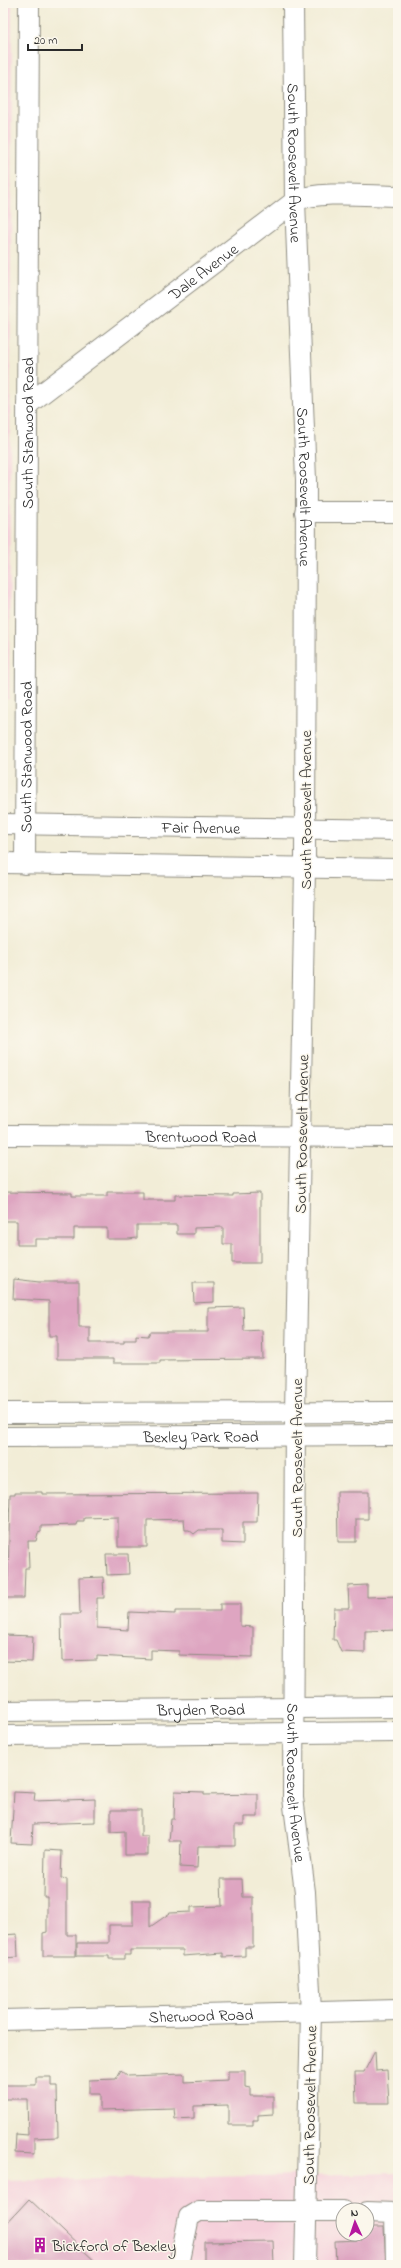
<svg xmlns="http://www.w3.org/2000/svg" width="401" height="2268" font-family="'Indie Flower',sans-serif">
<style>
.built{fill:#f5cfda;fill-rule:evenodd}
.green{fill:#94d58c;stroke:#60805c}
.building{fill:#dea5c1}
.lines{fill:none;stroke-linecap:round;stroke-linejoin:round}
.minor-casing{stroke:#8e8c81;stroke-width:22}
.minor{stroke:#fff;stroke-width:20}
.labels{text-anchor:middle;stroke-width:3;stroke-linejoin:round;paint-order:stroke}
.street-label{font-size:16px;fill:#2b2b2b;stroke:#fbf7ec}
.poi-label{font-size:16px;fill:#2b2b2b;stroke:#fbf7ec;text-anchor:start}
</style>
<rect width="100%" height="100%" fill="#fbf7ec"/>
<filter id="ink" filterUnits="userSpaceOnUse"><feTurbulence type="fractalNoise" baseFrequency=".025" numOctaves="2"/><feDisplacementMap in="SourceGraphic" scale="8" xChannelSelector="R" yChannelSelector="G"/><feConvolveMatrix kernelMatrix="1 2 1 2 8 2 1 2 1" color-interpolation-filters="sRGB"/></filter>
<filter id="wash" filterUnits="userSpaceOnUse"><feTurbulence type="fractalNoise" baseFrequency=".012" numOctaves="4" result="noise"/><feDisplacementMap in="SourceGraphic" scale="16" xChannelSelector="R" yChannelSelector="G"/><feGaussianBlur stdDeviation="0.9" result="paint"/><feColorMatrix in="noise" values="0 0 0 0 0 0 0 0 0 0 0 0 0 0 0 0 0 1.4 0 .05"/><feComposite in="paint" operator="in"/></filter>
<g filter="url(#wash)">
<rect width="100%" height="100%" fill="#f2edd7"/>
<path class="built" d="M3,3H12L9,699H3Z
M398,2173V2265H3V2181ZM343,2210H367V2234H343Z"/>
<path class="green" d="M3,3H6L5,194H3Z"/>
<g id="blocks">
<path class="building" d="M3,1192L72,1193V1196H107V1192H143V1200H175V1195L233,1196V1194L260,1193V1263H232V1244H223V1227L194,1228V1234H177V1225H137V1238L129,1239H107V1228H74V1239H35V1245H17V1221H3Z
M14,1279L39,1282H79V1327H90V1343H124V1340H136V1335L148,1336L150,1332H208V1308L243,1307L244,1331L262,1330L263,1359L160,1360V1363H113V1359H57V1336H49V1301L13,1299Z
M193,1283H214V1302L194,1303Z
M15,1492H42V1494L258,1493L257,1522H243V1544L222,1543V1530H199L194,1534L189,1530H185L184,1519L147,1520V1547H118V1517L84,1518V1521H77L76,1525L41,1526V1532L38,1533L36,1541H28L29,1568H25L24,1598H3V1581H8L10,1494H15Z
M337,1492H368V1519H356V1542H338Z
M106,1554H128L129,1574L107,1575Z
M103,1577L104,1598H97V1628L128,1630L129,1612L175,1614V1611H220V1604H240V1626L253,1627V1657L179,1655V1651L151,1650V1659L97,1656V1660L62,1661L61,1614H80L79,1578Z
M367,1585V1597L398,1596V1630L365,1631V1653L341,1652L336,1640H333L334,1608H349L348,1586Z
M4,1635L33,1636L32,1662L3,1661Z
M175,1791L204,1792V1795L258,1794V1817H244V1825H235V1846H198L197,1868L180,1867L181,1841H169L171,1819H174Z
M14,1792L35,1793L34,1801L95,1799V1822L33,1824L32,1844L11,1843Z
M111,1810H141V1836H148V1855H125V1831L111,1832Z
M45,1850L62,1851L61,1878L67,1879V1935H76V1956H43V1933L47,1932V1897H44Z
M221,1879H242L243,1897H253V1947H245V1956L223,1957V1953L183,1956V1950H130V1955H124V1959H109V1956H77V1943H109V1925H133V1900H150V1927L170,1913L191,1912V1907L222,1906Z
M17,1934L18,1957L3,1958V1935Z
M375,2051L376,2071L387,2070L389,2103H356L355,2072H364Z
M121,2070L128,2076L184,2074V2082L228,2080V2071H245V2087L250,2088V2096H273V2114L258,2115V2120H253V2125H228V2105L194,2106V2118L175,2119L174,2108L100,2110V2094H89V2080L116,2079Z
M36,2077H51V2086H57L58,2137L34,2138V2154L15,2153L16,2134L28,2135L27,2099H3V2085H36Z
M29,2199L99,2265H3V2227Z
M367,2227H384L386,2265H336L335,2241L362,2240V2234H367Z
M273,2241L274,2265H204V2242Z"/>
</g>
</g>
<g filter="url(#ink)">
<use href="#blocks" fill-opacity="0" stroke="#8e8c81" stroke-width="1"/>
<g class="lines">
<g class="minor-casing">
<g id="minor">
<path id="s1" d="M293,3L295,201L306,480L305,868L295,1412L293,1798L305,1892L311,2012L305,2265"/>
<path id="s2" d="M27,405L295,201C319,190 370,196 398,196"/>
<path d="M305,512H398"/>
<path id="s3" d="M3,824L398,830"/>
<path d="M3,863L398,869"/>
<path id="s4" d="M25,864L29,3"/>
<path id="s5" d="M3,1135L398,1137"/>
<path d="M3,1413L398,1412"/>
<path id="s6" d="M3,1437L398,1435"/>
<path id="s7" d="M3,1711L398,1707"/>
<path d="M3,1736L398,1732"/>
<path id="s8" d="M3,2020L398,2010"/>
<path d="M367,2212L395,2213L396,2261"/>
<path d="M179,2265L189,2217L199,2211H343"/>
</g>
</g>
<use href="#minor" class="minor"/>
</g>
</g>
<defs>
<g id="building-bare" transform="scale(1.2)"><path d="M-4-6H4V6H1V3H-1V6H-4ZM-2.5-4.3h1.7v1.8h-1.7ZM.8-4.3h1.7v1.8H.8ZM-2.5-1h1.7V.8h-1.7ZM.8-1h1.7V.8H.8Z" fill="#b5179e" stroke="#fbf7ec" stroke-width="2.5" paint-order="stroke"/></g>
</defs>
<g fill-rule="evenodd">
<use href="#building-bare" x="40" y="2245"/>
</g>
<g class="labels">
<g class="street-label">
<text dy="6" stroke="none"><textPath href="#s1" startOffset="160">South Roosevelt Avenue</textPath></text>
<text dy="6" stroke="none"><textPath href="#s2" startOffset="221">Dale Avenue</textPath></text>
<text dy="6" stroke="none"><textPath href="#s4" startOffset="431">South Stanwood Road</textPath></text>
<text dy="6" stroke="none"><textPath href="#s1" startOffset="484">South Roosevelt Avenue</textPath></text>
<text dy="6" stroke="none"><textPath href="#s4" startOffset="107">South Stanwood Road</textPath></text>
<text transform="translate(305 810) rotate(-90)" y="6">South Roosevelt Avenue</text>
<text dy="6" stroke="none"><textPath href="#s3" startOffset="198">Fair Avenue</textPath></text>
<text transform="translate(301 1134) rotate(-89)" y="6">South Roosevelt Avenue</text>
<text dy="6" stroke="none"><textPath href="#s5" startOffset="198">Brentwood Road</textPath></text>
<text dy="6" stroke="none"><textPath href="#s6" startOffset="198">Bexley Park Road</textPath></text>
<text transform="translate(296 1458) rotate(-90)" y="6">South Roosevelt Avenue</text>
<text dy="6" stroke="none"><textPath href="#s7" startOffset="198">Bryden Road</textPath></text>
<text dy="6" stroke="none"><textPath href="#s1" startOffset="1780">South Roosevelt Avenue</textPath></text>
<text dy="6" stroke="none"><textPath href="#s8" startOffset="198">Sherwood Road</textPath></text>
<text transform="translate(309 2105) rotate(-89)" y="6">South Roosevelt Avenue</text>
</g>
<g class="poi-label">
<text x="52" y="2251">Bickford of Bexley</text>
</g>
</g>
<rect width="401" height="2268" fill="none" stroke="#fbf7ec" stroke-width="16"/>
<g transform="translate(355 2222) rotate(357)"><circle r="19" fill="#fbf7ec" stroke="#a8a59f"/>
<path d="M0-3L7 15L0 10L-7 15Z" fill="#b5179e"/>
<text y="-6" font-size="11" font-weight="bold" text-anchor="middle" fill="#2b2b2b">N</text>
</g>
<path d="M28 44v6h54v-6" fill="none" stroke="#2b2b2b" stroke-width="2"/>
<text x="34" y="44" font-size="12" fill="#2b2b2b" stroke="#fbf7ec" stroke-width="3" paint-order="stroke">20 m</text>
</svg>
